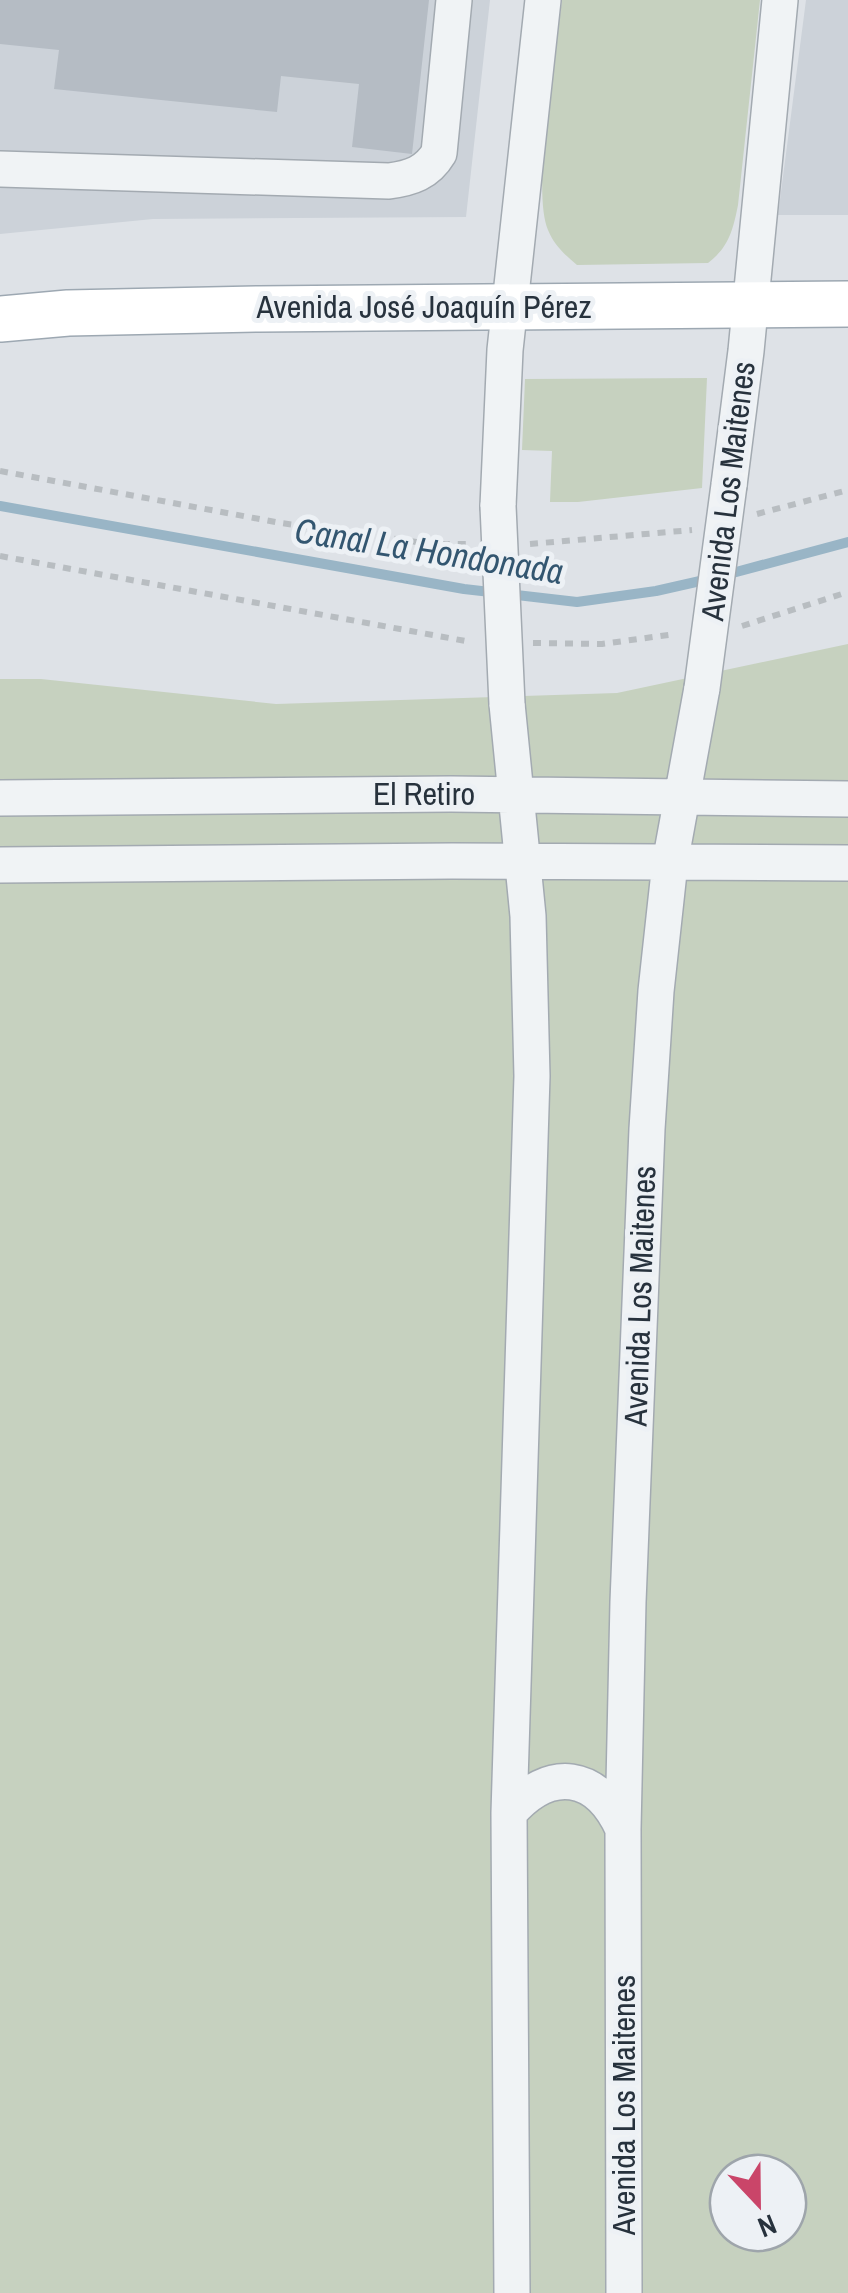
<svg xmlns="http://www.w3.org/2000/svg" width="848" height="2293" font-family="'Archivo Narrow',sans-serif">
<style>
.built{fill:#ccd2d9}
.green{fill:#c6d1bf;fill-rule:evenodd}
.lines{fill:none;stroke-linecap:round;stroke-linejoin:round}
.stream{stroke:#99b5c6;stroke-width:10}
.building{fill:#b5bcc4}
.minor-casing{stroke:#a3aab1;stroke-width:38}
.major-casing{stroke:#9da8b2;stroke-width:48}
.path{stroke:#b8bdc1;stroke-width:6;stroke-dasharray:8 8;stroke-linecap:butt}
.minor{stroke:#f0f3f5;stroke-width:35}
.major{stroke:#fff;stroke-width:45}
.minor-bridge-casing{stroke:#a3aab1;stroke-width:38;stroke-linecap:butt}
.minor-bridge{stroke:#f0f3f5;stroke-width:35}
.labels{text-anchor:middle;stroke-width:10;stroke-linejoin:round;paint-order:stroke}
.street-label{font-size:32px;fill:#27323d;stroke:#edf1f5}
.water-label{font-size:35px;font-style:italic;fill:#335670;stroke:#edf1f5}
</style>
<rect width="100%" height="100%" fill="#dee2e7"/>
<path class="built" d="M0,0H490L466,217L153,219L0,234Z
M806,0H848V215H778Z"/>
<path class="green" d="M562,0H760L738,205C733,230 729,247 708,263L577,265C565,255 554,245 548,230C531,190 556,49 562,0Z
M707,378L702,488L578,502H550L552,451L522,450L525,379Z
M848,644V2293H0V679H41L276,704L617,693ZM728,2173H788V2233H728Z"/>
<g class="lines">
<path class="stream" d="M0,506L464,589L577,602L656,591L709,579
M725,575L848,542"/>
</g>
<path class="building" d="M0,0H429L412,154L352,147L359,84L281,76L277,112L54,89L59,50L0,44Z"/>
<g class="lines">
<g class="minor-casing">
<path id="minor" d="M0,169L389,181C411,178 427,173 439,153L454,0
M729,485L746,351L780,0
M498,506L505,350L543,0
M507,704L528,916L532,1076L509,1813L512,2293
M0,798L451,794L848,799
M0,865L452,861L848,863
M509,1813C550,1766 597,1772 623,1829
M624,2293L623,1829L628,1602L647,1129L656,991L670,863L702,688"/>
</g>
<g class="major-casing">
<path id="major" d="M0,319L68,313L259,309L848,304"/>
</g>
<path class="path" d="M0,471L281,523L431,544H467
M757,514L848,490
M530,544L692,530
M0,556L471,642
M742,626L848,592
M533,643L602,644L675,634"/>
<use href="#minor" class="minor"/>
<use href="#major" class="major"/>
<g class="minor-bridge-casing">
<path id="minor-bridge" d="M498,506L507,704
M702,688L729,485"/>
</g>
<use href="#minor-bridge" class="minor-bridge"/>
</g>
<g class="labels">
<g class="street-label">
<text x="424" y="318">Avenida José Joaquín Pérez</text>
<text transform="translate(728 491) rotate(-83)" y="11">Avenida Los Maitenes</text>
<text x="424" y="805">El Retiro</text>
<text transform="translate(640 1296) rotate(-88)" y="11">Avenida Los Maitenes</text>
<text transform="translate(624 2105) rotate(-90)" y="11">Avenida Los Maitenes</text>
</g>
<g class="water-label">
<text transform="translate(429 551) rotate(9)" y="12">Canal La Hondonada</text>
</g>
</g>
<g transform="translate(758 2203) rotate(158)"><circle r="48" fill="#edf1f5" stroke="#9ea5ab" stroke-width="2.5"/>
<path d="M0-8L18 38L0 25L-18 38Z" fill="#ca4569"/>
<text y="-15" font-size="28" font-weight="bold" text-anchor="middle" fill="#27323d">N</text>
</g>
</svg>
